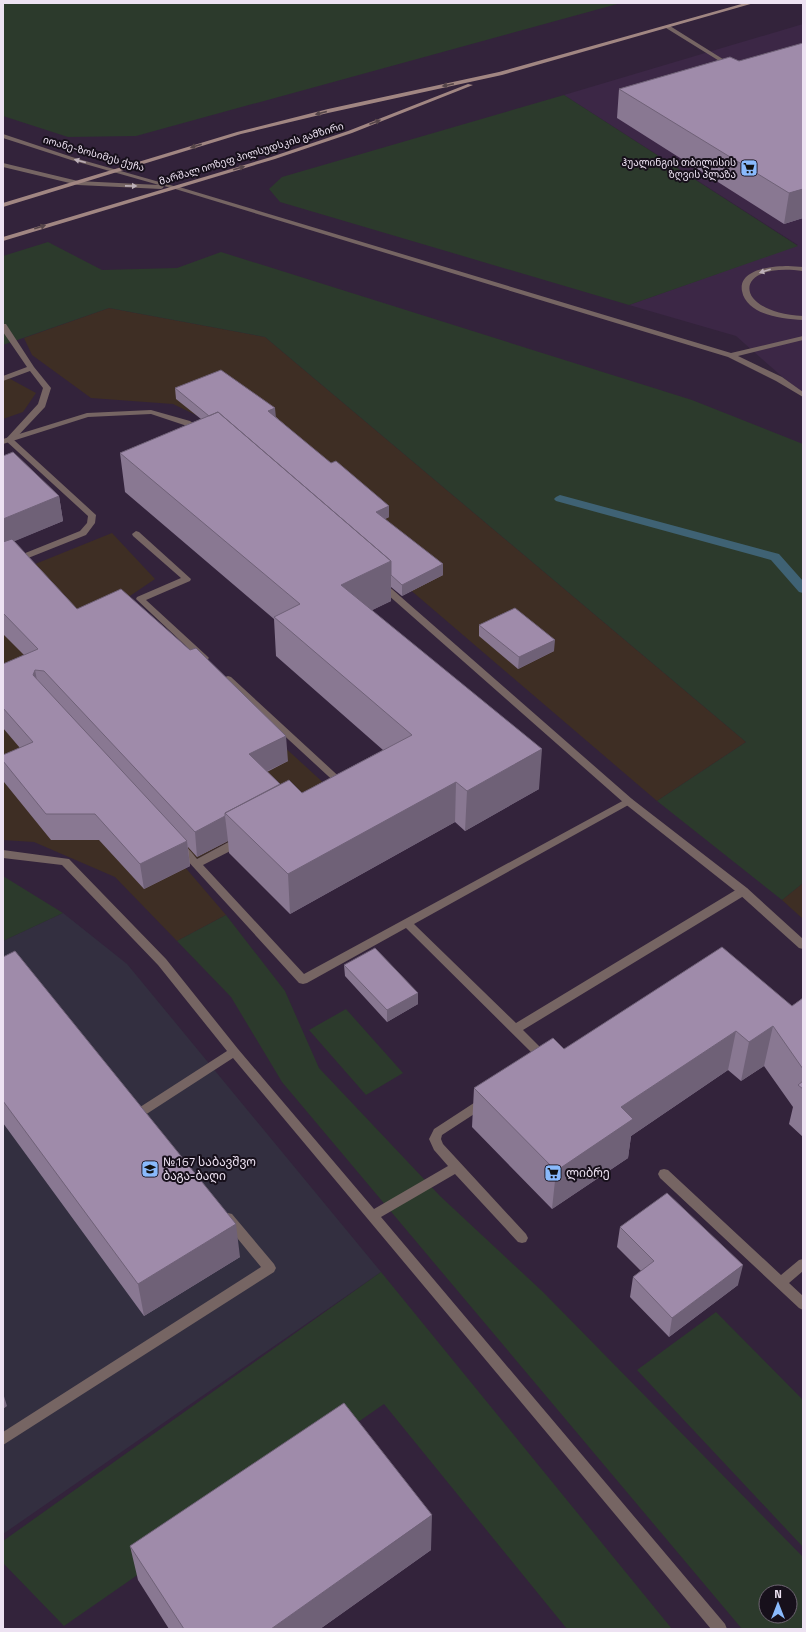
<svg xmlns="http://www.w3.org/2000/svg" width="806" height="1632" font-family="'Titillium Web','Noto Sans Georgian',sans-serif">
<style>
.built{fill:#3c2746}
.industrial{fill:#3e2e24}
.education{fill:#332f40}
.green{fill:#2c3a2c;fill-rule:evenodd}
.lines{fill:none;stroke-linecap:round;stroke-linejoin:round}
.stream{fill:#3f6274;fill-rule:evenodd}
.service{fill:#766563;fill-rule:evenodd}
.minor{fill:#766563;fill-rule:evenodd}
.tertiary{fill:#766563;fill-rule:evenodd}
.secondary{fill:#a18682;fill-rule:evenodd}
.wall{fill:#897892}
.shaded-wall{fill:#6f6177}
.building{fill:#9f8baa;stroke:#6f6177}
.oneway{fill:#554549}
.oneway2{fill:#bdb0b9}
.labels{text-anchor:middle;stroke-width:4;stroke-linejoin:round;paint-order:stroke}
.far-street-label{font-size:10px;fill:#ede2f2;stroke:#17101b}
.far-poi-label{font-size:10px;fill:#ede2f2;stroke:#17101b;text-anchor:end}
.poi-label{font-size:12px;fill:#ede2f2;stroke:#17101b;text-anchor:start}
</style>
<rect width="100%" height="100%" fill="#33233b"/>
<path class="built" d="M803,24V395L736,336L629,305L798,245L564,95Z"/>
<path class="industrial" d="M109,308L265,337L746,742L657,801L219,426L173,404L91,398L32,355L24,338Z
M3,375L36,393L23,412L3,419Z
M112,533L155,579L124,600L328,787L184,866L226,915L177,941L115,877L34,842L3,840V577Z
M803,883V919L782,900Z"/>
<path class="education" d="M63,913L127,964L381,1272L3,1534V941Z"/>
<path class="green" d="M3,3H621L136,136L68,137L3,116Z
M564,95L798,246L629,305L280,202L269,189L282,177Z
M48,242L102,270L177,268L221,252L692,400L803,444V883L782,900L657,801L746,742L265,337L109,308L3,345V256Z
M3,876L63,913L3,941Z
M226,915L285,991L319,1068L440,1196L543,1292L803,1557V1629H742L282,1082L231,997L177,941ZM766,1592H790V1616H766Z
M346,1009L403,1073L366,1095L309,1030Z
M381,1272L672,1629H567L384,1404L64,1626L3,1563V1541Z
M716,1312L803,1400V1547L637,1370Z"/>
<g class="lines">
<path class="stream" d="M560,495L779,554L803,581V593L799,592L771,560L556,501L554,499L556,497Z"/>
<path class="service" d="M668,25L670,26L734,66L729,67L666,28L665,27Z
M788,266L803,267V271C732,261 731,312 803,316V320C786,319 763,317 750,305C746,301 743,297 742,291C738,269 773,266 788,266Z
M3,324H6L34,367L51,388L45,407L14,440L96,515L95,523L86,535L3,568V562L80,531L87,523L88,516L5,440L38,404L43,388L30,371L3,381V376L27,367L3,332Z
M136,531L139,532L191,579L190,581L146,600L207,656L209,658L207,660H201L136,599L137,597L181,578L133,536L132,534Z
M228,676L231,677L346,783L348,785L346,787H340L225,681L223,679L225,677Z
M628,798L632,799L633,801L632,803L414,924L516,1023L739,888H747L748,891L747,894L523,1030L540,1047L546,1062L544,1065L540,1066L536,1065L531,1052L406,928L307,983L303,984L299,983L175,847L176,844C185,842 192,853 197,859L236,838H244L245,841L244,844L203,865L304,974Z
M3,850L69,859L166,959L238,1049L374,1209L448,1166L434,1150L429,1139L434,1129L480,1099L484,1097L488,1099L490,1102L488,1105L442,1135L441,1139L443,1144L526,1234L528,1238L526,1242L522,1243L518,1242L455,1174L381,1217L725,1624L727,1629H711L233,1058L145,1115L141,1117L137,1115L135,1112L137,1109L227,1051L158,965L62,865L3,858Z
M664,1169L668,1170L781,1275L799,1260L803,1259V1271L789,1283L803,1296V1310L799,1308L660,1178L658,1174L660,1170Z
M228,1213L232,1214L274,1264L276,1268L274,1272L3,1445V1432L261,1267L224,1222L222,1218L224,1214Z"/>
<path class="minor" d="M172,186H176L731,353L803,336V340L738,356L782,377L803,392V397L776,381L728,357L172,188Z
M151,410L190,421L203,430L199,432L184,425L151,414L88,417L3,444V439L87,413Z
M382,582L385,583L632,799L747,888L803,939V949L799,948L739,894L624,803L379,587L378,585Z"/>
<path class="tertiary" d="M3,134L75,158L177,187L174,189L164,186L163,188L161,189L78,185L3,167V163L78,181L159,185L71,160L3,138Z"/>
<path class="secondary" d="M745,3H754L502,75L328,113L241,134L3,207V203L237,132L328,109L499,72Z
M468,84L473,85L352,133L275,159L3,241V237L271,157L348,131Z"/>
</g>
<path class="wall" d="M730,57L803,218L784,224L617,118L619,89Z
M175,388L276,417L389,517L385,519L443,575L402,596L391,587V601L372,610L539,789L465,831L455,822L290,914L229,853L228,841L197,857L188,847L190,866L144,889L99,840H51L4,782L3,775V755L20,748L3,728V664L24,655L3,634V456L59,496L63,521L14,541L77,609L288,761L267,772L280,784L302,793L383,750L276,656L274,619L125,492L120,453L201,419L176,399Z
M479,625L554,651L518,669L479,636Z
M3,957L240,1257L144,1316L3,1123Z
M344,965L418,993V1004L387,1022L345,976Z
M803,998V1137L789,1124L793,1107L764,1066L741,1081L728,1070L631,1136L628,1158L552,1209L472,1127L474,1088L564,1049L792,1006Z
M620,1227L738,1285L669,1337L630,1297L633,1277L641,1271L617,1247Z
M130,1546L431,1550L320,1629H169L138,1580Z"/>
<path class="shaded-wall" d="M803,189V218L784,224L789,193Z
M275,408L276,418L268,411Z
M59,496L63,521L8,544L3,561V519Z
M389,506V517L376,523V512Z
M391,561V601L342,625L341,585Z
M443,564V575L402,596V585Z
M555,640L554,651L518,669L519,657Z
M35,670L40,696L33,675Z
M286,736L288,761L251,779L249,754Z
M542,749L539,789L465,831L467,791Z
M456,782L455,822L290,914L288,874Z
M225,816L228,841L197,857L195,832Z
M187,841L190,866L144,889L140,864Z
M418,993V1004L387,1022V1010Z
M773,1026L764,1066L741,1081L749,1042Z
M736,1031L728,1070L631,1136L628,1158L552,1209L556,1171L621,1107Z
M236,1224L240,1257L144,1316L138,1284Z
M743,1265L738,1285L669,1337L672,1318Z
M3,1393L7,1406L3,1409Z
M432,1515L431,1550L320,1629H271Z"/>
<path class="building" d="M803,43V189L789,193L619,89L730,57L739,61Z
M221,370L275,408L268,411L331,463L336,461L389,506L376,512L443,564L402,585L391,575V561L218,412L209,416L175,388Z
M218,412L391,561L341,585L542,749L467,791L456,782L288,874L225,813L289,780L302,793L412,735L274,617L300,604L120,453Z
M13,452L59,496L3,519V456Z
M12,539L77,609L121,589L190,650L196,648L286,736L249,754L280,784L225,813V816L195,832L44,671L35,670L33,675L187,841L140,864L95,814H46L3,761V755L33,742L3,708V664L38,649L3,613V542Z
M515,608L555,640L519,657L479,625Z
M722,947L792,1006L803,998V1069L773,1026L749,1042L736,1031L621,1107L633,1119L556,1171L474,1088L553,1038L564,1049Z
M375,948L418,993L387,1010L344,965Z
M15,951L236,1224L138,1284L3,1101V957Z
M803,1081V1089L798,1085Z
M667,1193L743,1265L672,1318L633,1277L654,1261L620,1227Z
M344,1403L432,1515L271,1629H184L130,1546Z"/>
<defs><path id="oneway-solid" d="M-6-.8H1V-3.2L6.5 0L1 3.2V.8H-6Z"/></defs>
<g class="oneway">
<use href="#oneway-solid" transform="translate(448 85) rotate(168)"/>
<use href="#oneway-solid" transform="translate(321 113) rotate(166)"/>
<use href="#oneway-solid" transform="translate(375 122) rotate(-21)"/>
<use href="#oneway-solid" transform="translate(196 146) rotate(163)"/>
<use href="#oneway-solid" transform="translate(239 168) rotate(-16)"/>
<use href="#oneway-solid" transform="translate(40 227) rotate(-17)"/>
</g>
<g class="oneway2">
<use href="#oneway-solid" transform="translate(80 161) rotate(-165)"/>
<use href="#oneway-solid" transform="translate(131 186) rotate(1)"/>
<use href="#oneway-solid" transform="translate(765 271) rotate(163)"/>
</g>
<defs>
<g id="supermarket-square" transform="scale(0.9)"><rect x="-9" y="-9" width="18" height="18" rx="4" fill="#8abafc" stroke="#17101b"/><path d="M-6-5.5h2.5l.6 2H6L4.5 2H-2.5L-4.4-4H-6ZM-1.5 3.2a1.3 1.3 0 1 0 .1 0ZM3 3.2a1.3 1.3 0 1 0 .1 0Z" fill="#111"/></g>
<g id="school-square" transform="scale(0.9)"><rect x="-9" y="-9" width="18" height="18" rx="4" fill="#8abafc" stroke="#17101b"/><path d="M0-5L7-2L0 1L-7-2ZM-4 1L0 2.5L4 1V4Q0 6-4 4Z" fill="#111"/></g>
</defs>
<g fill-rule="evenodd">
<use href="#supermarket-square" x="749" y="168"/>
<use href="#school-square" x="150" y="1169"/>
<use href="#supermarket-square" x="553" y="1173"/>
</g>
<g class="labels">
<g class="far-street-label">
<text transform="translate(94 153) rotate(16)" y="4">იოანე-ზოსიმეს ქუჩა</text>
<text transform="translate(251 153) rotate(-17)" y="4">მარშალ იოზეფ პილსუდსკის გამზირი</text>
</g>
<g class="far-poi-label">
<text x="736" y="166">ჰუალინგის თბილისის<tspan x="736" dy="12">ზღვის პლაზა</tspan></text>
</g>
<g class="poi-label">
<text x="163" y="1166">№167 საბავშვო<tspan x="163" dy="14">ბაგა-ბაღი</tspan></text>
<text x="566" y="1177">ლიბრე</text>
</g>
</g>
<rect width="806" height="1632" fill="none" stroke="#ede2f2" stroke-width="8"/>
<g transform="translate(778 1604)"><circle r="19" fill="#17101b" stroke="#6d6471"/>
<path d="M0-3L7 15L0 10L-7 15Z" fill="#8abafc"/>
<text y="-6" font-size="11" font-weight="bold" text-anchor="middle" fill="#ede2f2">N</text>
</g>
</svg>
